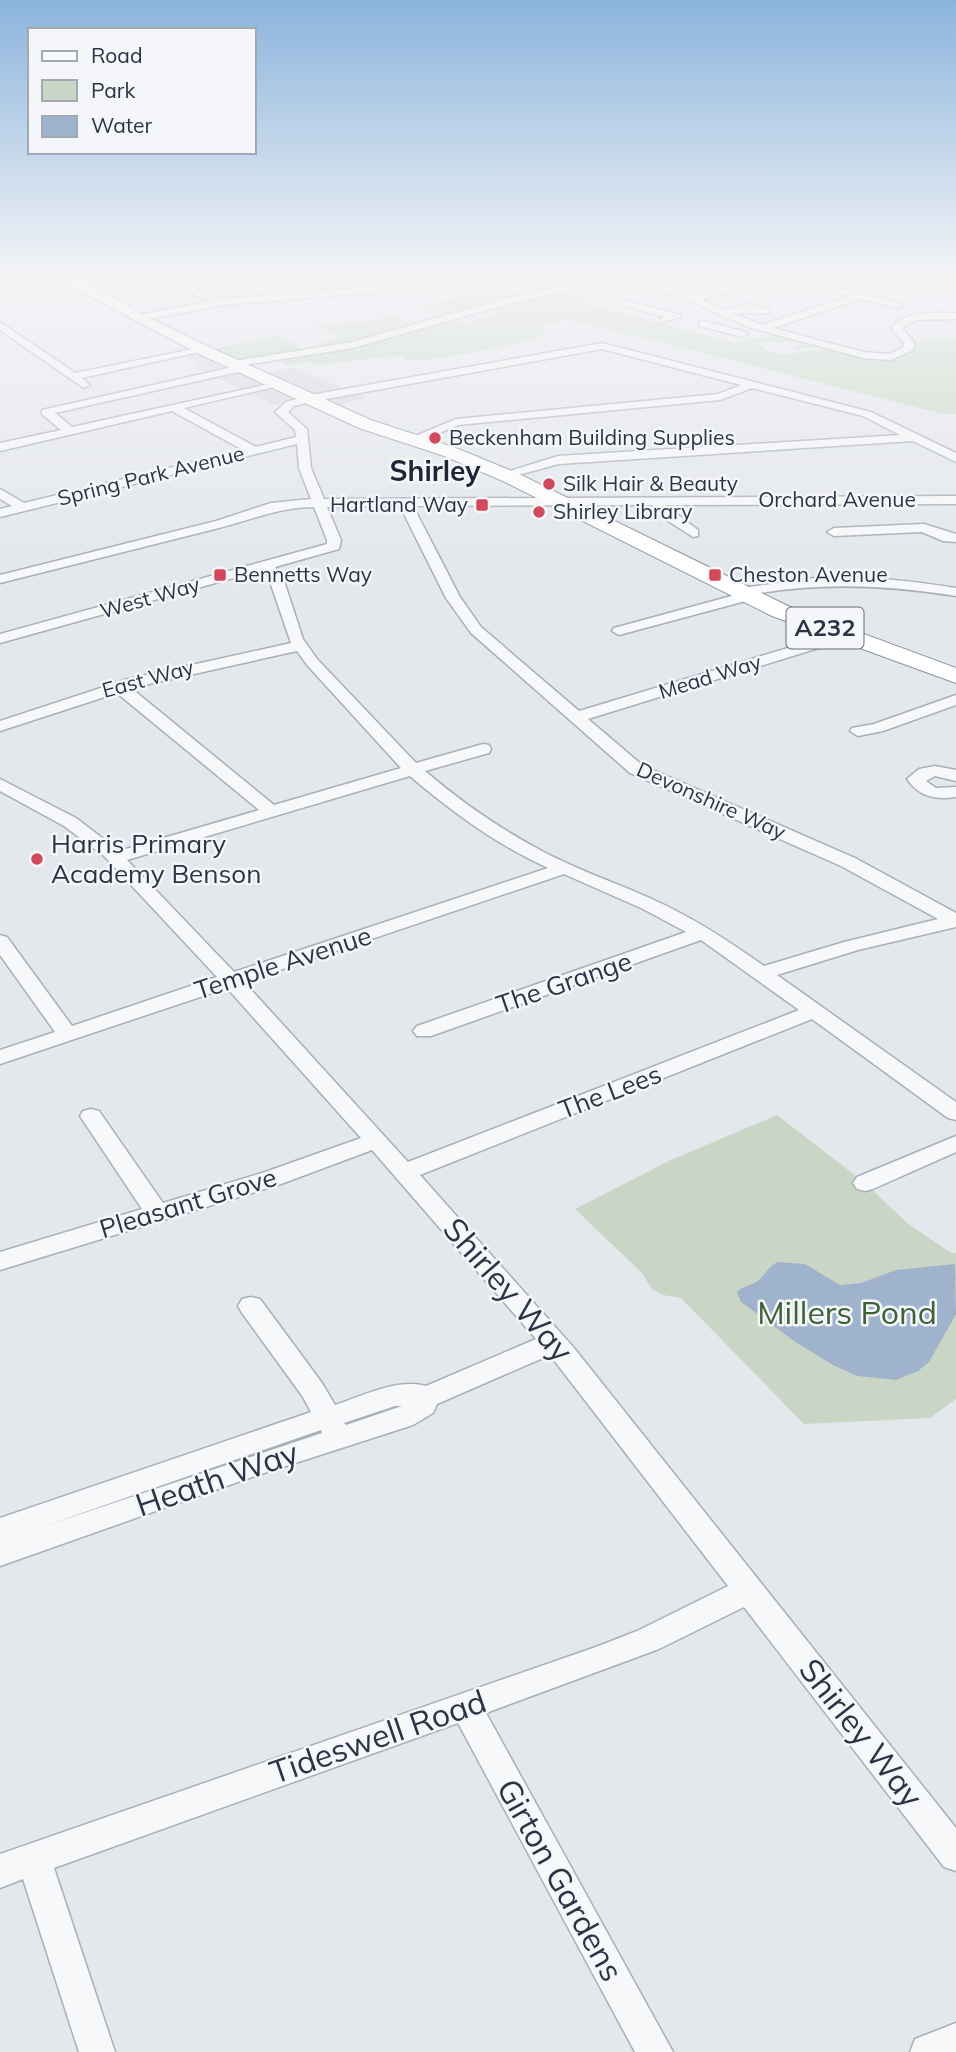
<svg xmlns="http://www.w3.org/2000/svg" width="956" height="2052" font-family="Mulish,sans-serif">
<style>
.built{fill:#d2d6de}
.green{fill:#c9d6c5}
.water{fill:#9fb4cc}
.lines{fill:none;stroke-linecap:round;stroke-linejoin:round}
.minor-casing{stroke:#a9aeb7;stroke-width:3}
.highway-casing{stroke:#8b94a3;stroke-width:2}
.minor{fill:#f7f8fa;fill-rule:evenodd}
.highway{fill:#fff;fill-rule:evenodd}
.poi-dot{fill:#d1495b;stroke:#f4f6f9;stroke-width:2.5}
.labels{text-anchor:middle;stroke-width:5;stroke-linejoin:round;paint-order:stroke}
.far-poi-label{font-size:21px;fill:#2b3445;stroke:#f4f6f9;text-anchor:start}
.far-street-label{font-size:21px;fill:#2b3445;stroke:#f4f6f9}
.shield{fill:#f4f6f9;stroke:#676e7b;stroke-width:2}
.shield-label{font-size:24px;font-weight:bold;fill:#2b3445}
.poi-label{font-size:26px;fill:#2b3445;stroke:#f4f6f9;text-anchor:start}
.street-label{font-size:26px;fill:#2b3445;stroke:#f4f6f9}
.far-district-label{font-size:28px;font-weight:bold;fill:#1d2536;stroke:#f4f6f9}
.near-street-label{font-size:32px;fill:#2b3445;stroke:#f4f6f9}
.near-park-label{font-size:32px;fill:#3f6138;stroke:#f4f6f9}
</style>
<rect width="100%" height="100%" fill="#e4e7ec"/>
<path class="built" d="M202,352L255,376L292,368L368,398L324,408L304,398L275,405L193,366L199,364L183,356Z"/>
<path class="green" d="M525,273H621L541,291L504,278Z
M527,289L537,292L451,316L422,307L480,291L500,296Z
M570,293L588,298L579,302L734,343L778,334L827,347L796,349L793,346L809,344L805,342H757L769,352L786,354L831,348L896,358L915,346L914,343L948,337L956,339V414H943L567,319L538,327L548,334C531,342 426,364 408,360C405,360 402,357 398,356L313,365L310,362L287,365L280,360L368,344L453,320L467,324L495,313L487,310L536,296L545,299Z
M389,316L419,325L308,352L304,349L338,337L317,324L374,321Z
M278,336L296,344L302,353L237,360L214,349Z
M777,1115L865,1183L907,1223L951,1253H956V1399L930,1418L804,1424L681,1298L663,1295L652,1289L642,1273L575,1209L669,1161Z"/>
<path class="water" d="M777,1262L805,1264L840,1285L861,1283L896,1270L955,1264L956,1314L929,1362L918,1371L896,1380L857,1376L833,1365L797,1343L741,1302L737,1292C744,1285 752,1286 759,1280C765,1274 768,1268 777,1262Z"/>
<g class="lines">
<g class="minor-casing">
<path id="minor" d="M41,273L54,274L0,287V281Z
M140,273H153L222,299L392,285L442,273H458L392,291L223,305L138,321L133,318L134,316L211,301Z
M771,273H786L702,300L726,310L748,304L768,309V313C756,315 749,310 735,314L762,325L849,296L822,288L852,279V283L838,288L904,305L899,308L860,299L773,328L863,352L889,354L904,347V343L891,328C907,309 934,313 956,313V319L916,320L902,328L914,342L913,350L891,360L863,358L748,327L678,296L639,282L620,280L519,301L353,348L245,365L248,368L247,370L55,413L72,427L283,381V385L184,408L256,447L296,437L295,430L275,412L286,402L311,395L602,343L871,412L956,453V462L913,441L559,464L503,479L497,475L558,456L900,435L863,416L752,388L720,400L458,425L416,443L406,440L456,419L718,394L741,385L602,349L310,402L294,406L288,412L307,429L311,468L324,499L956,496V504L665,505L698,530V536L693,537L656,513L652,505L413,506L460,597L481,627L579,711L841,632H851L853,635L851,638L588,719L642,765L855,858L956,913V927L858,950L777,975L956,1102V1120L948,1118L812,1019L420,1175L574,1348L956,1828V1871L944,1867L744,1607L659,1649L486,1713L673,2052H635L458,1723L54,1868L115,2052H79L23,1879L0,1888V1854L596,1647L637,1631L728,1586L550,1355L437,1404L433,1413L413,1425L255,1476L0,1566V1518L311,1412L303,1397L242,1313L238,1306L242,1299L251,1297L260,1299L322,1383L335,1405C363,1396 397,1378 426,1386L536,1339L372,1150L281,1184L0,1270V1252L142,1209L80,1116L83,1111L91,1109L99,1111L163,1203L265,1172L361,1138L227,988L0,1064V1050L55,1032L0,955V935L7,937L72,1026L217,977L103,855L64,826L0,791V779L76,818L119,851L259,810L117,693L0,731V721L128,679L291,643L268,576L262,570L0,643V634L327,544V540L314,507C278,507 249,521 215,529C143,547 72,565 0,583V575L216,521L271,503L311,499L299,468L297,444L0,517V509L12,506L0,499V489L24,503L243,450L172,411L0,451V443L61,430L42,414V410L233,367L229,364L234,361L352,342L514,296L620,274L643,277L694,296ZM400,506L446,598L471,633L630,773L841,866L938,919L844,942L764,966C729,941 694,918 654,900C617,883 577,870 540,850C499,828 461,802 425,771L489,753L491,749L489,745L483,744L416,763L317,659L303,639L282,575L275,567L339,549L341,540L327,507ZM297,651L307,665L401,768L274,805L131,688ZM410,776C452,812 497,845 548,868L234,972L127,860ZM564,874L643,909L686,932L417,1026L413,1031L417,1036H431L701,940L799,1010L408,1162L244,982ZM395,1406H402L346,1425L344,1423ZM321,1430L322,1433L42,1527Z
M904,273H922L956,280V286L915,277L891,286L886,283Z
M623,300L680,315L681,317L660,323V319L665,317L620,305V301Z
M703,321L746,332L747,334L742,337L699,326V322Z
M0,322L75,373L203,347L208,350L82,378L90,385L84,388L0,330Z
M924,524L956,534V542L943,541L922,532L834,536L827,532L834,528Z
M822,577C867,576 911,581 956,588V596C888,585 822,582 754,594L753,599L619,635L612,631L614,628L735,595L732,592L734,589Z
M956,695V705L883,731L858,736L850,731L852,728L874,724Z
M935,766L956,770V781L935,776L926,781L936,788L956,787V797C936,800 919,797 907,779L919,769Z
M956,1136V1152L873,1189L865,1191L857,1189L853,1183L857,1177Z
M956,2023V2052H910L915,2039Z"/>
</g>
<g class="highway-casing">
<path id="highway" d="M65,273L86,281L143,315L209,347L371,420L456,448L517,473L788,606L956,668V683L772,616L503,481L444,456L359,428L197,353L48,274Z"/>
</g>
<use href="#minor" class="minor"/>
<use href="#highway" class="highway"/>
</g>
<linearGradient id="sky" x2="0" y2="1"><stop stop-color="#8bb4dd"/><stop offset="0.49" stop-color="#f3f4f6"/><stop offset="1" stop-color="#f3f4f6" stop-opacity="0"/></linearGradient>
<rect width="956" height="560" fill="url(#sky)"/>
<g class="poi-dot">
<circle cx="435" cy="438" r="7"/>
<circle cx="549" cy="484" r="7"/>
<rect x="475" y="498" width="14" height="14" rx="3.5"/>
<circle cx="539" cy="512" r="7"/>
<rect x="213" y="568" width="14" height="14" rx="3.5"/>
<rect x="708" y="568" width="14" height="14" rx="3.5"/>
<circle cx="37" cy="859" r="7"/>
</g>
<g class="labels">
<g class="far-poi-label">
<text x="449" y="445">Beckenham Building Supplies</text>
<text x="563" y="491">Silk Hair &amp; Beauty</text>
<text x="468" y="512" text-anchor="end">Hartland Way</text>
<text x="553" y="519">Shirley Library</text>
<text x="234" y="582">Bennetts Way</text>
<text x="729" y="582">Cheston Avenue</text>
</g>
<g class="far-street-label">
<text transform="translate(151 476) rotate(-14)" y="7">Spring Park Avenue</text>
<text x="837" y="507">Orchard Avenue</text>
<text transform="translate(150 598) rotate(-16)" y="7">West Way</text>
<text transform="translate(710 677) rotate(-17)" y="7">Mead Way</text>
<text transform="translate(148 679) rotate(-15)" y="7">East Way</text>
<text transform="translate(711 801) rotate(24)" y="7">Devonshire Way</text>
</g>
<rect class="shield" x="786.5" y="607.5" width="77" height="41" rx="5"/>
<g class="shield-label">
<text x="825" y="636">A232</text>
</g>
<g class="poi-label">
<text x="51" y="853">Harris Primary<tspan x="51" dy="30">Academy Benson</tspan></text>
</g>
<g class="street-label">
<text transform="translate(283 963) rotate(-18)" y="9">Temple Avenue</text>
<text transform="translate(564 983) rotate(-19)" y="9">The Grange</text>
<text transform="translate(610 1092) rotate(-21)" y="9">The Lees</text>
<text transform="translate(188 1203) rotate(-17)" y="9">Pleasant Grove</text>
</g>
<g class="far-district-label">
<text x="435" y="481">Shirley</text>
</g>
<g class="near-street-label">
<text transform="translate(508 1290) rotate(49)" y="11">Shirley Way</text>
<text transform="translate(217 1479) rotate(-19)" y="11">Heath Way</text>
<text transform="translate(861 1733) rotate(52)" y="11">Shirley Way</text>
<text transform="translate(378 1737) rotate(-19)" y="11">Tideswell Road</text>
<text transform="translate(560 1880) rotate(61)" y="11">Girton Gardens</text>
</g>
<g class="near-park-label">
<text x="847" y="1324">Millers Pond</text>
</g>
</g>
<rect x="28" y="28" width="228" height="126" fill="#f4f6f9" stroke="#a4a8b1" stroke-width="2"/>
<rect x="42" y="51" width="35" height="10" fill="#f7f8fa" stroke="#a4a8b1" stroke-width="2"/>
<text x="91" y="63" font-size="21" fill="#2b3445">Road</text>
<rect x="42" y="80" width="35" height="21" fill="#c9d6c5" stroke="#a4a8b1" stroke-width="2"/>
<text x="91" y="98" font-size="21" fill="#2b3445">Park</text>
<rect x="42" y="116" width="35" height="21" fill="#9fb4cc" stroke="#a4a8b1" stroke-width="2"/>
<text x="91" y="133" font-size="21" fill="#2b3445">Water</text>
</svg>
